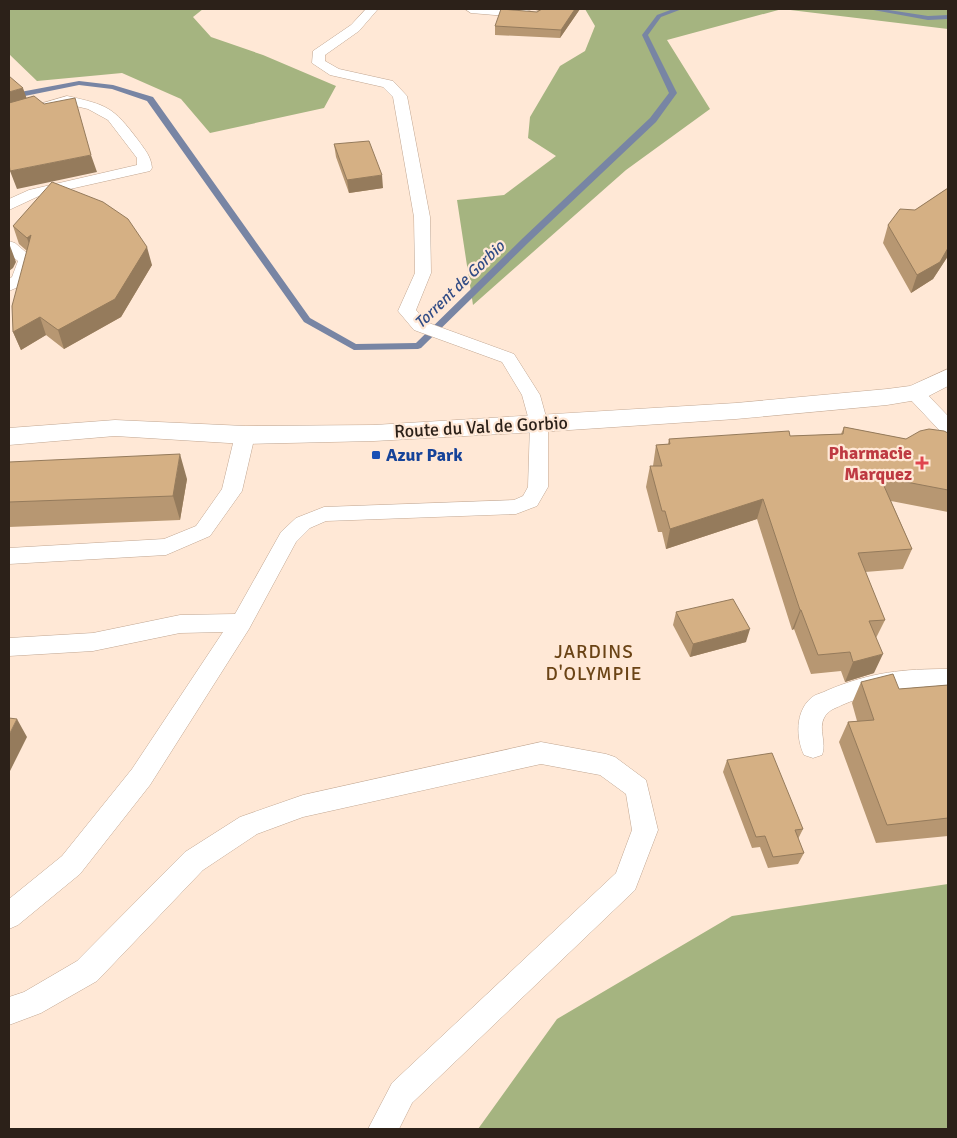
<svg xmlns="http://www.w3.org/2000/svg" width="957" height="1138" font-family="Signika,sans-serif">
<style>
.forest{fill:#a5b480}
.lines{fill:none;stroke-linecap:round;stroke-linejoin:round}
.stream{fill:#7885a4;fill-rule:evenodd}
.lane-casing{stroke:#c1a691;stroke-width:1}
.secondary-casing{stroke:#c1a691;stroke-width:1}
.lane{fill:#fff;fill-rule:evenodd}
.secondary{fill:#fff;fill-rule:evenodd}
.wall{fill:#b79772}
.shaded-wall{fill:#957b5c}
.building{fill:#d5b084;stroke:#957b5c}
.transit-dot{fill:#1a4fb4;stroke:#ffe8d6;stroke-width:2}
.health-dot{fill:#e0444e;stroke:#ffe8d6;stroke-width:2}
.labels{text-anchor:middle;stroke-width:4.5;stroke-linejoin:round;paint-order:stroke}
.far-water-label{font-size:16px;font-style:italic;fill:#304b85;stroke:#ffe8d6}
.street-label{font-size:18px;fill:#2c2119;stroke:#ffe8d6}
.health-label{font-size:18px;font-weight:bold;fill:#be3a42;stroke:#ffe8d6;text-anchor:end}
.transit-label{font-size:18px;font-weight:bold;fill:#164399;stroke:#ffe8d6;text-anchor:start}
.neighbourhood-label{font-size:19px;letter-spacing:1px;fill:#6b4416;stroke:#ffe8d6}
</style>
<rect width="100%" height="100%" fill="#ffe8d6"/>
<path class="forest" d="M9,9H203L193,17L211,37L263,55L336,86L324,108L210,133L181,99L122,73L37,81L9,54Z
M585,9H948V29L782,9L667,40L710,109L626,170L473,305L457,200L504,195L556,156L528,138L530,117L560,66L585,51L595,26Z
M948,884V1129H478L557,1019L732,916Z"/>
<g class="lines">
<path class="stream" d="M673,9H682L661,17L648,35L677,93L656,122L529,242L421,348L418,349L354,350L304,322L147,101L112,89L79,85L20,97L9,102V97L15,93L79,81L113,85L153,97L310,318L356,344L416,343L523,238L650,118L669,93L642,35L657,15Z
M868,9H882L928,16L948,15V19L928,20Z"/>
<g class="lane-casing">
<path id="lane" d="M366,9H378L359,31L325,55V61L339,69L393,81L407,96L430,217L431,273L416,310L426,322L514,354L540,395L548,424V487L537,506L516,514L326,521L310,528L296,542L249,629L150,785L80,874L18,925L9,929V899L62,856L132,769L223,632L180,633L93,651L9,656V638L93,633L180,615L235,614L281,532L296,518L324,507L514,500L523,496L528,487L530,424L522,395L502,362L414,330L398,311L415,273L414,217L393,97L383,87L330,75L312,63L313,51L351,25Z
M465,9C478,8 527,5 535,14L529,18L471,13Z
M67,96C108,105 113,107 138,140C145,150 151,156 152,168L150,171L39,196L9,210V199L29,190L137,165V158L108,120L88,109L67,104L9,121V113Z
M9,241L15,243L35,260L25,284L9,291V279L12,277L18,261L9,254Z
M915,387L922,389L948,416V433L941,432L908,397L906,393L908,389Z
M245,428L252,430L255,435L242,491L210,536L166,555L9,564V548L164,539L196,526L222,489L235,435L238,430Z
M948,669V687C907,690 882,688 842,705C834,709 828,710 824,718C818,729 827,743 822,755L813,758L804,755C796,738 795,712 811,698C815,694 823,693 828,690C871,672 903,669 948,669Z
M541,742L606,754L615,757L646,780L658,830L635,890L412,1103L399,1129H368L392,1083L616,873L632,830L626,794L600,775L541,764L303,817L257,834L203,870L97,981L41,1013L9,1025V997L24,992L77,961L185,852L240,817L303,795Z"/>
</g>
<g class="secondary-casing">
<path id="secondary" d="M948,369V386L923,399L887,405L736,419L539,432L374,441L245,444L115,436L9,445V428L115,420L245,426L374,425L736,403L887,389L910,386Z"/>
</g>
<use href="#lane" class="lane"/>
<use href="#secondary" class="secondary"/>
</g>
<path class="wall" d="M532,9H580L560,38L495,35V26L539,11Z
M334,144L383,188L349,193L336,157Z
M948,188V256L933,279L911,293L883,243L888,225L915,210Z
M13,226L152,265L121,317L64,349L46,335L21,350L13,332L27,251L19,244Z
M844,427L906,439L948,433V512L891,501L912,549L903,569L865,572L885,620L876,638L874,673L845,682L841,671L811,674L794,629L792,630L757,519L666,549L662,532H658L646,487L650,466H653L656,445L668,444L669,439L790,436L841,434Z
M9,462L187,479L180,520L9,527Z
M676,612L746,642L690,657L673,625Z
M861,682L899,689L948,685V836L876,843L839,742L848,722L857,721L852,703Z
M727,760L803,829L798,839L804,853L798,864L768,868L760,847L752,848L723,772Z"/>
<path class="shaded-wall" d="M575,9H580L560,38L561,30Z
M23,88L29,105L9,111V92Z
M91,155L97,172L17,189L10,171Z
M382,175L383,188L349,193L347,180Z
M31,235L33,256L27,238Z
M9,243L16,262L13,268L9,271Z
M147,247L152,265L121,317L64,349L58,330Z
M948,248V256L933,279L911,293L917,275Z
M40,317L46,335L21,350L13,332Z
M180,454L187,479L180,520L173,496Z
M763,499L757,519L666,549L670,529Z
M800,610H801L794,629L792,630Z
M750,629L746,642L690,657L693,644Z
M883,654L874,673L845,682L853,662Z
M17,719L27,737L9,773V735Z"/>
<path class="building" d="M501,9L537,12L542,9H575L561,30L495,26Z
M9,76L23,88L9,92Z
M34,96L44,104L75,98L91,155L10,171L9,163V103Z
M369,141L382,175L347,180L334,144Z
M52,182L103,202L128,219L147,247L115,299L58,330L40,317L13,332L12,306L31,235L27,238L13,226Z
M948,188V248L940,262L917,275L888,225L900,209L915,210Z
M844,427L906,439L920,431L929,429L944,431L948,433V490L880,477L912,549L858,553L885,620L869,621L883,654L853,662L850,652L818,655L801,610H800L763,499L670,529L665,511H662L650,466H662L656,445L670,444L669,439L789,431L790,436L843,434Z
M180,454L173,496L9,502V462Z
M733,599L750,629L693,644L676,612Z
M893,674L899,689L948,685V818L887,825L848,722L874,720L861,682Z
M9,718L17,719L9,735Z
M772,753L803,829L795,830L804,853L773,857L765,836L756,837L727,760Z"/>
<rect class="transit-dot" x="371" y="450" width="10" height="10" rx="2.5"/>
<path class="health-dot" d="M919.5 455.5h5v5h5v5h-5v5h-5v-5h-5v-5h5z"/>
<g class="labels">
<g class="far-water-label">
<text transform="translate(459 284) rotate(-44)" y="6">Torrent de Gorbio</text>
</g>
<g class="street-label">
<text transform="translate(481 427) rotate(-3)" y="6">Route du Val de Gorbio</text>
</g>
<g class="health-label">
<text x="912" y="459">Pharmacie<tspan x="912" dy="21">Marquez</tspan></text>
</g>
<g class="transit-label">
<text x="386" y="461">Azur Park</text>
</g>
<g class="neighbourhood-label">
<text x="594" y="658">JARDINS<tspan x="594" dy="22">D'OLYMPIE</tspan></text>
</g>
</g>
<rect width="957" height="1138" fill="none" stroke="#2c2119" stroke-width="20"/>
</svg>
